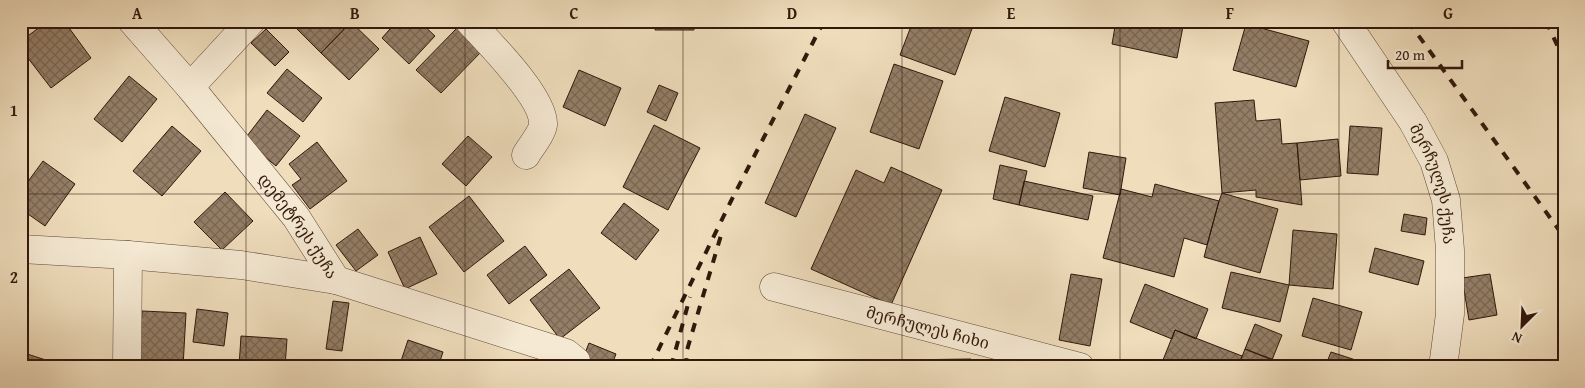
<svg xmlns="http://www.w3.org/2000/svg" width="1585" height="388" font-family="'Gentium Book Plus','Noto Serif Georgian',serif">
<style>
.building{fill:url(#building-cross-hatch);stroke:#32180b}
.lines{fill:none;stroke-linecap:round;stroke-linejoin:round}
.minor-casing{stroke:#614937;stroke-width:29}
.minor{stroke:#f5e9d3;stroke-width:28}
.rail{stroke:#32180b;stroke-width:4;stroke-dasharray:9 9;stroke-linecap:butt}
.grid{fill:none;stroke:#32180b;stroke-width:1;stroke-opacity:0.55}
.labels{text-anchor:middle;stroke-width:4;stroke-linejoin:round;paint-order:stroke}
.street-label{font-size:16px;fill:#32180b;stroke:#f5e9d3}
.neatline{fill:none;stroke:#32180b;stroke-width:2}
.grid-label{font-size:16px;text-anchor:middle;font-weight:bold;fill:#32180b}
</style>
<defs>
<pattern id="building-cross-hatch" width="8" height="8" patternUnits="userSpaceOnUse" patternTransform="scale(1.25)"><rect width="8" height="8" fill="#947e67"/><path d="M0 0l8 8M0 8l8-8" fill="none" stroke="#796653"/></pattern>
</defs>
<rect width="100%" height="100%" fill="#efddbc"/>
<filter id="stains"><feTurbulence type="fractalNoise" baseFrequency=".004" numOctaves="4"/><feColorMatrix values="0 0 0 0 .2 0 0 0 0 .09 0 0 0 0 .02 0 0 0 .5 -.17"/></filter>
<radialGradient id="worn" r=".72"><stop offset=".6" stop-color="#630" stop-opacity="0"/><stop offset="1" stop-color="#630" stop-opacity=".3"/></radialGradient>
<path class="building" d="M48,21H64L91,58L51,88L21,49V41Z
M297,21H350L351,22L321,53L293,25Z
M397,21H419L435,36L409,64L382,38Z
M656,21H694V30H655Z
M913,21H960L973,26L955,75L900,55Z
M1116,21H1184L1177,58L1112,44Z
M351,22L379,49L349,80L321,53Z
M1246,24L1309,41L1296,87L1233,70Z
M457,28L482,51L441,93L416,70Z
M266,29L289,52L275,66L251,43Z
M894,64L943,81L919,149L870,132Z
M287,69L322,98L303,122L267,93Z
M579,70L621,88L605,126L563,107Z
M129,76L157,99L122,142L94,119Z
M659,85L678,93L666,121L647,112Z
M1005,97L1060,113L1045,167L989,151Z
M1254,100L1256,121L1280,119L1282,144L1297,143L1302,205L1256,197V190L1222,193L1215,103Z
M267,110L300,136L276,166L244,140Z
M805,114L836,128L796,217L765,203Z
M654,125L700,148L668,210L623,187Z
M172,126L201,151L162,196L133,171Z
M1350,126L1382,128L1378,175L1347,173Z
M468,136L492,157L466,186L442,164Z
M1338,139L1341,176L1300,180L1297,143Z
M317,142L347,181L310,209L292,185L301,179L289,164Z
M1089,152L1126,158L1120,195L1083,188Z
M43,161L75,184L45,226L21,209V191Z
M1000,165L1027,171L1019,205L993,199Z
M891,167L942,190L891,305L811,269L856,170L884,183Z
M1024,181L1093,196L1088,220L1019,205Z
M1155,184L1219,201L1207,245L1184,238L1174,277L1103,258L1121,189L1152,197Z
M225,192L253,221L222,250L194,222Z
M1222,193L1278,209L1260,273L1204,257L1219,201Z
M469,196L504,241L464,272L429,227Z
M624,203L659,230L636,260L601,233Z
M1404,214L1427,218L1425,235L1401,231Z
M358,229L378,255L356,271L336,245Z
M1293,230L1337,234L1333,289L1289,285Z
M420,237L437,274L405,289L388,252Z
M525,246L547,275L509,304L487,275Z
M1375,248L1424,261L1418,285L1369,272Z
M569,269L600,308L560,339L530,300Z
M1231,272L1289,285L1280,322L1222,308Z
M1071,274L1102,279L1090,346L1059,340Z
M1490,274L1497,315L1469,320L1462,278Z
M1145,284L1208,309L1196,339L1175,330L1172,339L1130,322Z
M1313,298L1362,312L1351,350L1302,336Z
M333,301L349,303L342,351L326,349Z
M197,309L228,313L224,346L193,342Z
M142,311L186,313L183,367L139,365Z
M1255,324L1282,335L1272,360L1245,349Z
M1175,330L1242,356L1238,367H1180L1163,360Z
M241,336L287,339L285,367H239Z
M408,340L443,352L438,367H399Z
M589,343L616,354L611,367L580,366Z
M1245,349L1285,364L1284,367H1238Z
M21,352L49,361L47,367H21Z
M1331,352L1368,364V367H1325Z
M971,359V367H749V362Z"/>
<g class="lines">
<g class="minor-casing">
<g id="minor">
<path id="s1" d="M132,21L190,87L296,217L336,280"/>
<path d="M469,21C488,42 545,98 543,125C542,133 530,148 526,155"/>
<path id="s2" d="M1345,21L1413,122L1434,161L1446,200L1450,250V314L1443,367"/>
<path d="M190,87L251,21"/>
<path d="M21,249L128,255L241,265L336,280L566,353L576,361V367"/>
<path id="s3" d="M774,287L1080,367"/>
<path d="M127,367L128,255"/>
</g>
</g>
<use href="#minor" class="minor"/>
<path class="rail" d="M1408,21L1564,237
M1546,21L1564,60
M650,367L731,201L824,21
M671,367L690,297
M686,367L687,350L722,232"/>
</g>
<path class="grid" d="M246,21V367M465,21V367M683,21V367M902,21V367M1120,21V367M1339,21V367M21,194H1564"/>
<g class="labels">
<g class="street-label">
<text dy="6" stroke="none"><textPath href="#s2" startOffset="188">მერჩულეს ქუჩა</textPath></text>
<text dy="6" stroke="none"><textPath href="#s1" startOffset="264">დემეტრეს ქუჩა</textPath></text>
<text dy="6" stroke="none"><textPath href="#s3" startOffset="159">მერჩულეს ჩიხი</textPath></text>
</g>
</g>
<rect width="1585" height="388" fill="none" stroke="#efddbc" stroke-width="55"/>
<g transform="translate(1522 326) rotate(204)" stroke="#f5e9d3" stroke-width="4" paint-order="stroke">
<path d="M0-4L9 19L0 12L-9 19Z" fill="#32180b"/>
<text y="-8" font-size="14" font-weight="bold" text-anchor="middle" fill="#32180b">N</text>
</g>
<path d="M1388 60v8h74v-8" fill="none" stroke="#32180b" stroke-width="2.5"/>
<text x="1395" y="60" font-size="15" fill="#32180b" stroke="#f5e9d3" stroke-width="4" paint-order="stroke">20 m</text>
<rect x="28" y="28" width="1530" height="332" class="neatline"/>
<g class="grid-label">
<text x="137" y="19">A</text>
<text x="355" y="19">B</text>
<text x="574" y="19">C</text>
<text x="792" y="19">D</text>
<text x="1011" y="19">E</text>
<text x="1230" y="19">F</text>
<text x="1448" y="19">G</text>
<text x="14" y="116">1</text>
<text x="14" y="283">2</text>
</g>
<rect width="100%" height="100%" filter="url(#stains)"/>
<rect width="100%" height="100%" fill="url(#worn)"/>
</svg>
